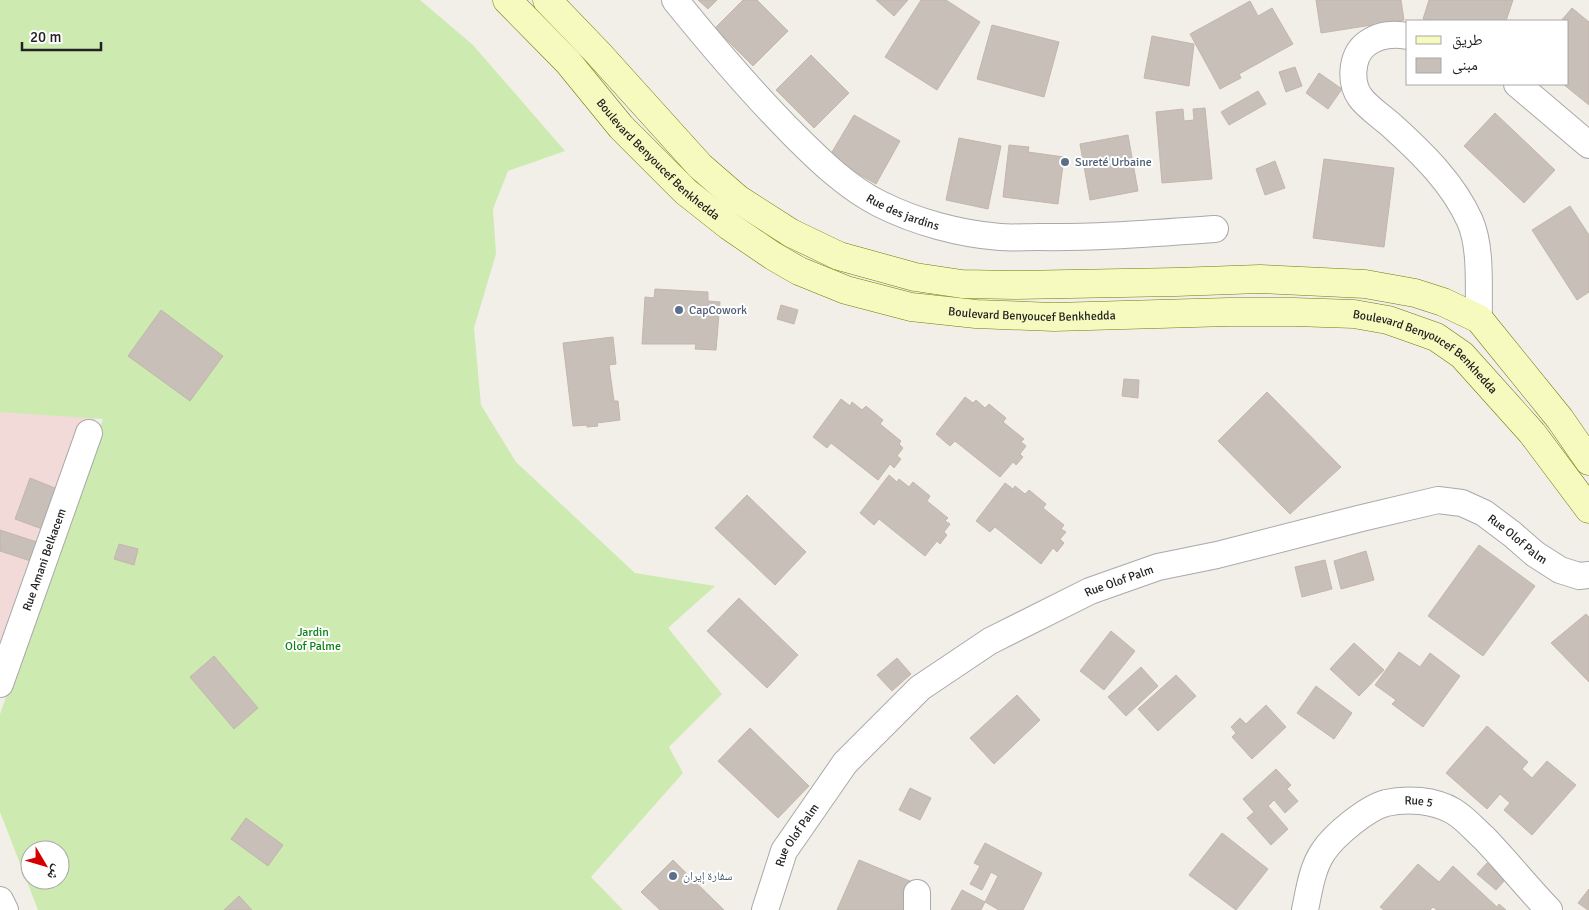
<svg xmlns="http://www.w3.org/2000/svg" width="1589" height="910" font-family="Signika,'Noto Naskh Arabic',sans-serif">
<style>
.commercial{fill:#f2dad9}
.grass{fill:#cdebb0;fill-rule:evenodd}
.building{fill:#c7bfb8;stroke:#c4b6ab}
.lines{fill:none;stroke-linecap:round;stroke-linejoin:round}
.minor-casing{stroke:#a9a9a9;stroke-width:28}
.secondary-casing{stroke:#707d05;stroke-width:29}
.minor{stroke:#fff;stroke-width:26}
.secondary{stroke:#f7fabf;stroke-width:28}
.service-dot{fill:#5c6f8a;stroke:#fff;stroke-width:2}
.labels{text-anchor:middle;stroke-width:4;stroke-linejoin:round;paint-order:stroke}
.street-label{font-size:12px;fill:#222;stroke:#fff}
.service-label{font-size:12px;fill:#4e5e75;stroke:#fff;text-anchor:start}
.park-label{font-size:12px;fill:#0c8416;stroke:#fff}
</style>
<rect width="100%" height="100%" fill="#f2efe9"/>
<path class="commercial" d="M0,411L96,417L0,686Z"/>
<path class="grass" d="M0,0H420L473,45L565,151L508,171L493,209L496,254L474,328L481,405L516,462L635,573L715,586L668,628L722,694L669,747L683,773L591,877L623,910H38L0,812V714L103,419L0,412ZM30,850H60V880H30Z"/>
<path class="building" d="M698,0H717L708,9Z
M743,0H757L788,31L753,66L715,28Z
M876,0H908L894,16Z
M921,0H946L980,22L937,90L885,57Z
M1316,0H1401L1404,20L1321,33Z
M1429,0H1513L1506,21H1429L1423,19Z
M1250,1L1258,16L1272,8L1293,44L1239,74L1241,78L1220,89L1190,34Z
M1572,8L1589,22V105L1563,84H1568V21H1561Z
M992,25L1059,42L1044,97L977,79Z
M1152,36L1194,44L1189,86L1144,78Z
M811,55L849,93L814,128L776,90Z
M1295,67L1302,86L1286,92L1279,72Z
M1319,73L1342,89L1328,109L1306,93Z
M1258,91L1266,104L1229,125L1221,112Z
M1205,108L1212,179L1162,183L1156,112L1183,109L1184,121L1194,120L1193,109Z
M1495,113L1555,170L1524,203L1464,146Z
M854,115L900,141L876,184L829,157Z
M1128,135L1138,191L1090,200L1080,144Z
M959,138L1001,146L988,209L946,200Z
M1009,145L1029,147L1028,152L1064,157L1058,204L1003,197Z
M1324,159L1394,168L1384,247L1313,238Z
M1275,161L1285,188L1265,195L1256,169Z
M1570,206L1589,235V292L1577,300L1532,230Z
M655,289L708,292V301L720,302L716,350L695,349L696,344H642L645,297L654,298Z
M781,305L798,310L794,324L777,319Z
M161,310L223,356L190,401L128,356Z
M613,337L616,364L609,365L614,401H618L620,420L597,423L598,426L587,427V425L573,426L563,343Z
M1124,379L1139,380L1138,398L1122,396Z
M1267,392L1341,467L1290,514L1218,441Z
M965,397L973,403L976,400L985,408L989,404L1006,418L1003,422L1024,439L1021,442L1026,446L1020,454L1023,457L1016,465L1013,462L1000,477L955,441L950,446L936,434Z
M841,399L850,406L852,402L862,410L866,406L883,420L880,424L901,441L899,444L903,448L897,456L901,459L894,468L890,464L878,480L831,443L827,448L813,437Z
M889,475L897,482L899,479L909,487L913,482L930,496L927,501L948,518L945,521L950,524L944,532L947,535L940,544L937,541L925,556L879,519L874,525L860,513Z
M30,478L60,490L45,530L15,519Z
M1005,483L1013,489L1015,486L1025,494L1029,490L1046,504L1043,508L1064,525L1061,529L1066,532L1060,539L1064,543L1057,552L1053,548L1041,564L995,527L990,532L976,521Z
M747,495L806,552L775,585L715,528Z
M0,530L46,545L40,564L0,551Z
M119,544L138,549L134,565L114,559Z
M1479,545L1535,586L1483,656L1428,616Z
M1366,551L1374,580L1341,589L1334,561Z
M1325,560L1332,589L1302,597L1295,567Z
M739,598L798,655L767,688L707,631Z
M1586,614L1589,617V682L1551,643Z
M1111,631L1135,651L1104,690L1080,671Z
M1354,643L1384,670L1359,696L1330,669Z
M1399,652L1420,667L1430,653L1460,676L1423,727L1392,704L1396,700L1375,685Z
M214,656L258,708L234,729L190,677Z
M897,658L911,674L892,691L877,675Z
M1141,667L1158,686L1126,716L1108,697Z
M1176,675L1196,696L1158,731L1138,709Z
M1316,686L1352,713L1334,739L1297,713Z
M1017,695L1040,720L994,764L970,738Z
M1266,705L1286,727L1252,759L1232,737L1236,733L1231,727L1240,718L1246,724Z
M1487,726L1528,762L1522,769L1532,778L1547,761L1576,785L1532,835L1504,810L1510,803L1500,794L1487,809L1446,773Z
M750,728L809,786L778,818L718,761Z
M1276,769L1291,785L1287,789L1298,801L1285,813L1274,800L1268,806L1288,829L1271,845L1247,818L1254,812L1243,799Z
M910,788L931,798L920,820L899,810Z
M246,818L283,845L268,866L231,839Z
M1222,833L1268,869L1236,910L1189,875Z
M985,843L1042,873L1023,910H999L985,902L998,876L991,872L982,890L970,884L980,866L974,863Z
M673,860L724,910H660L641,892Z
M859,860L917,884L906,910H837Z
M1487,863L1506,879L1496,890L1477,874Z
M1418,864L1439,882L1453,866L1497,907L1499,904L1506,910H1437L1433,907L1430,910H1384L1380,907Z
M1589,889V910H1588L1578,903Z
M962,890L985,902L981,910H951Z
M239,896L252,910H224Z"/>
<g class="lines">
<g class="minor-casing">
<g id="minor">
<path id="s1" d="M675,0C713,47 752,93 795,136C820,161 848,188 880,204C916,222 960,234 1000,237C1012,238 1025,237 1038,237C1097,238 1156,233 1215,229"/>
<path d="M1408,36C1392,33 1377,35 1365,45C1351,57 1350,83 1360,97C1367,107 1382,117 1391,125C1422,153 1453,183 1470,221C1482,249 1478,289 1479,319"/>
<path d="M1517,84L1589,145"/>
<path id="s2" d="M0,684L89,433"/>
<path d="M917,893V910"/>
<path d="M0,900L5,910"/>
<path id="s3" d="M765,910L784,851L845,763L920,688L990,641L1090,591L1158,567L1217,555L1362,518L1438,500L1462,503L1484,513L1512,534L1535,554L1560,570L1579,576L1589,575"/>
<path id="s4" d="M1305,910C1309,891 1312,868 1323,852C1334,835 1367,808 1386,803C1407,798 1434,800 1453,811C1465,818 1475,830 1485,839C1507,862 1527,887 1549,910"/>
</g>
</g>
<g class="secondary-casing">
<g id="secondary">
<path id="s5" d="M507,0L568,62L621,127L686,192L729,226L773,256L799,271L846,290L911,307L976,314L1054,317L1229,312H1294L1354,314L1388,320L1436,337L1462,355L1532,433L1589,509"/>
<path d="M547,0L598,53L700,166L738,199L791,233L839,256L915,277L962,284L1016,285L1176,282L1260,279L1365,284L1415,293L1443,302L1479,319L1560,419L1589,461"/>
</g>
</g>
<use href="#minor" class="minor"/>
<use href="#secondary" class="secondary"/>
</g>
<g class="service-dot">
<circle cx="1065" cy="162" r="5"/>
<circle cx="679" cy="310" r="5"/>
<circle cx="673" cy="876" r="5"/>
</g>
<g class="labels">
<g class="street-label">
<text dy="4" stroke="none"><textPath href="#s5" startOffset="220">Boulevard Benyoucef Benkhedda</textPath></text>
<text dy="4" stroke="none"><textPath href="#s1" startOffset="315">Rue des jardins</textPath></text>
<text dy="4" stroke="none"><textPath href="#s5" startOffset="640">Boulevard Benyoucef Benkhedda</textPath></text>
<text dy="4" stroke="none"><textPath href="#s5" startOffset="1045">Boulevard Benyoucef Benkhedda</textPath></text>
<text dy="4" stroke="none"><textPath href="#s3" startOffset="922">Rue Olof Palm</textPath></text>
<text dy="4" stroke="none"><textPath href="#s2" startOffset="132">Rue Amani Belkacem</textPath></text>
<text dy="4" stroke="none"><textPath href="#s3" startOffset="502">Rue Olof Palm</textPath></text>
<text dy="4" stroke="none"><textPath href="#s4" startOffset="175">Rue 5</textPath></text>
<text dy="4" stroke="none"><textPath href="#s3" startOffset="82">Rue Olof Palm</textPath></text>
</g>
<g class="service-label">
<text x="1075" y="166">Sureté Urbaine</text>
<text x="689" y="314">CapCowork</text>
<text x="683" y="880">سفارة إيران</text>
</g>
<g class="park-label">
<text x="313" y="636">Jardin<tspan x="313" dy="14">Olof Palme</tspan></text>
</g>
</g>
<rect x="1406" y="20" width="162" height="65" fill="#ffffff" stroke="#a7a7a7"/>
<rect x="1416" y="36" width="25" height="8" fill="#f7fabf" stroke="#a7a7a7"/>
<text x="1452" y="45" font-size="15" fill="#222222">طريق</text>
<rect x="1416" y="58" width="25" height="15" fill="#c7bfb8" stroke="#a7a7a7"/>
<text x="1452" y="70" font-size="15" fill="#222222">مبنى</text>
<g transform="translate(45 865) rotate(128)"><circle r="24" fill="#ffffff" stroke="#a7a7a7"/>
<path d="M0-4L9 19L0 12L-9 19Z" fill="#d40000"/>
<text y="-8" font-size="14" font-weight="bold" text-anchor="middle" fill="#222222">ش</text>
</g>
<path d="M22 42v8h79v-8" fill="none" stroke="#222222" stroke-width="2.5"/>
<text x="30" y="42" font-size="15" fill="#222222" stroke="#ffffff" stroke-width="4" paint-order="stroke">20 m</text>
</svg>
